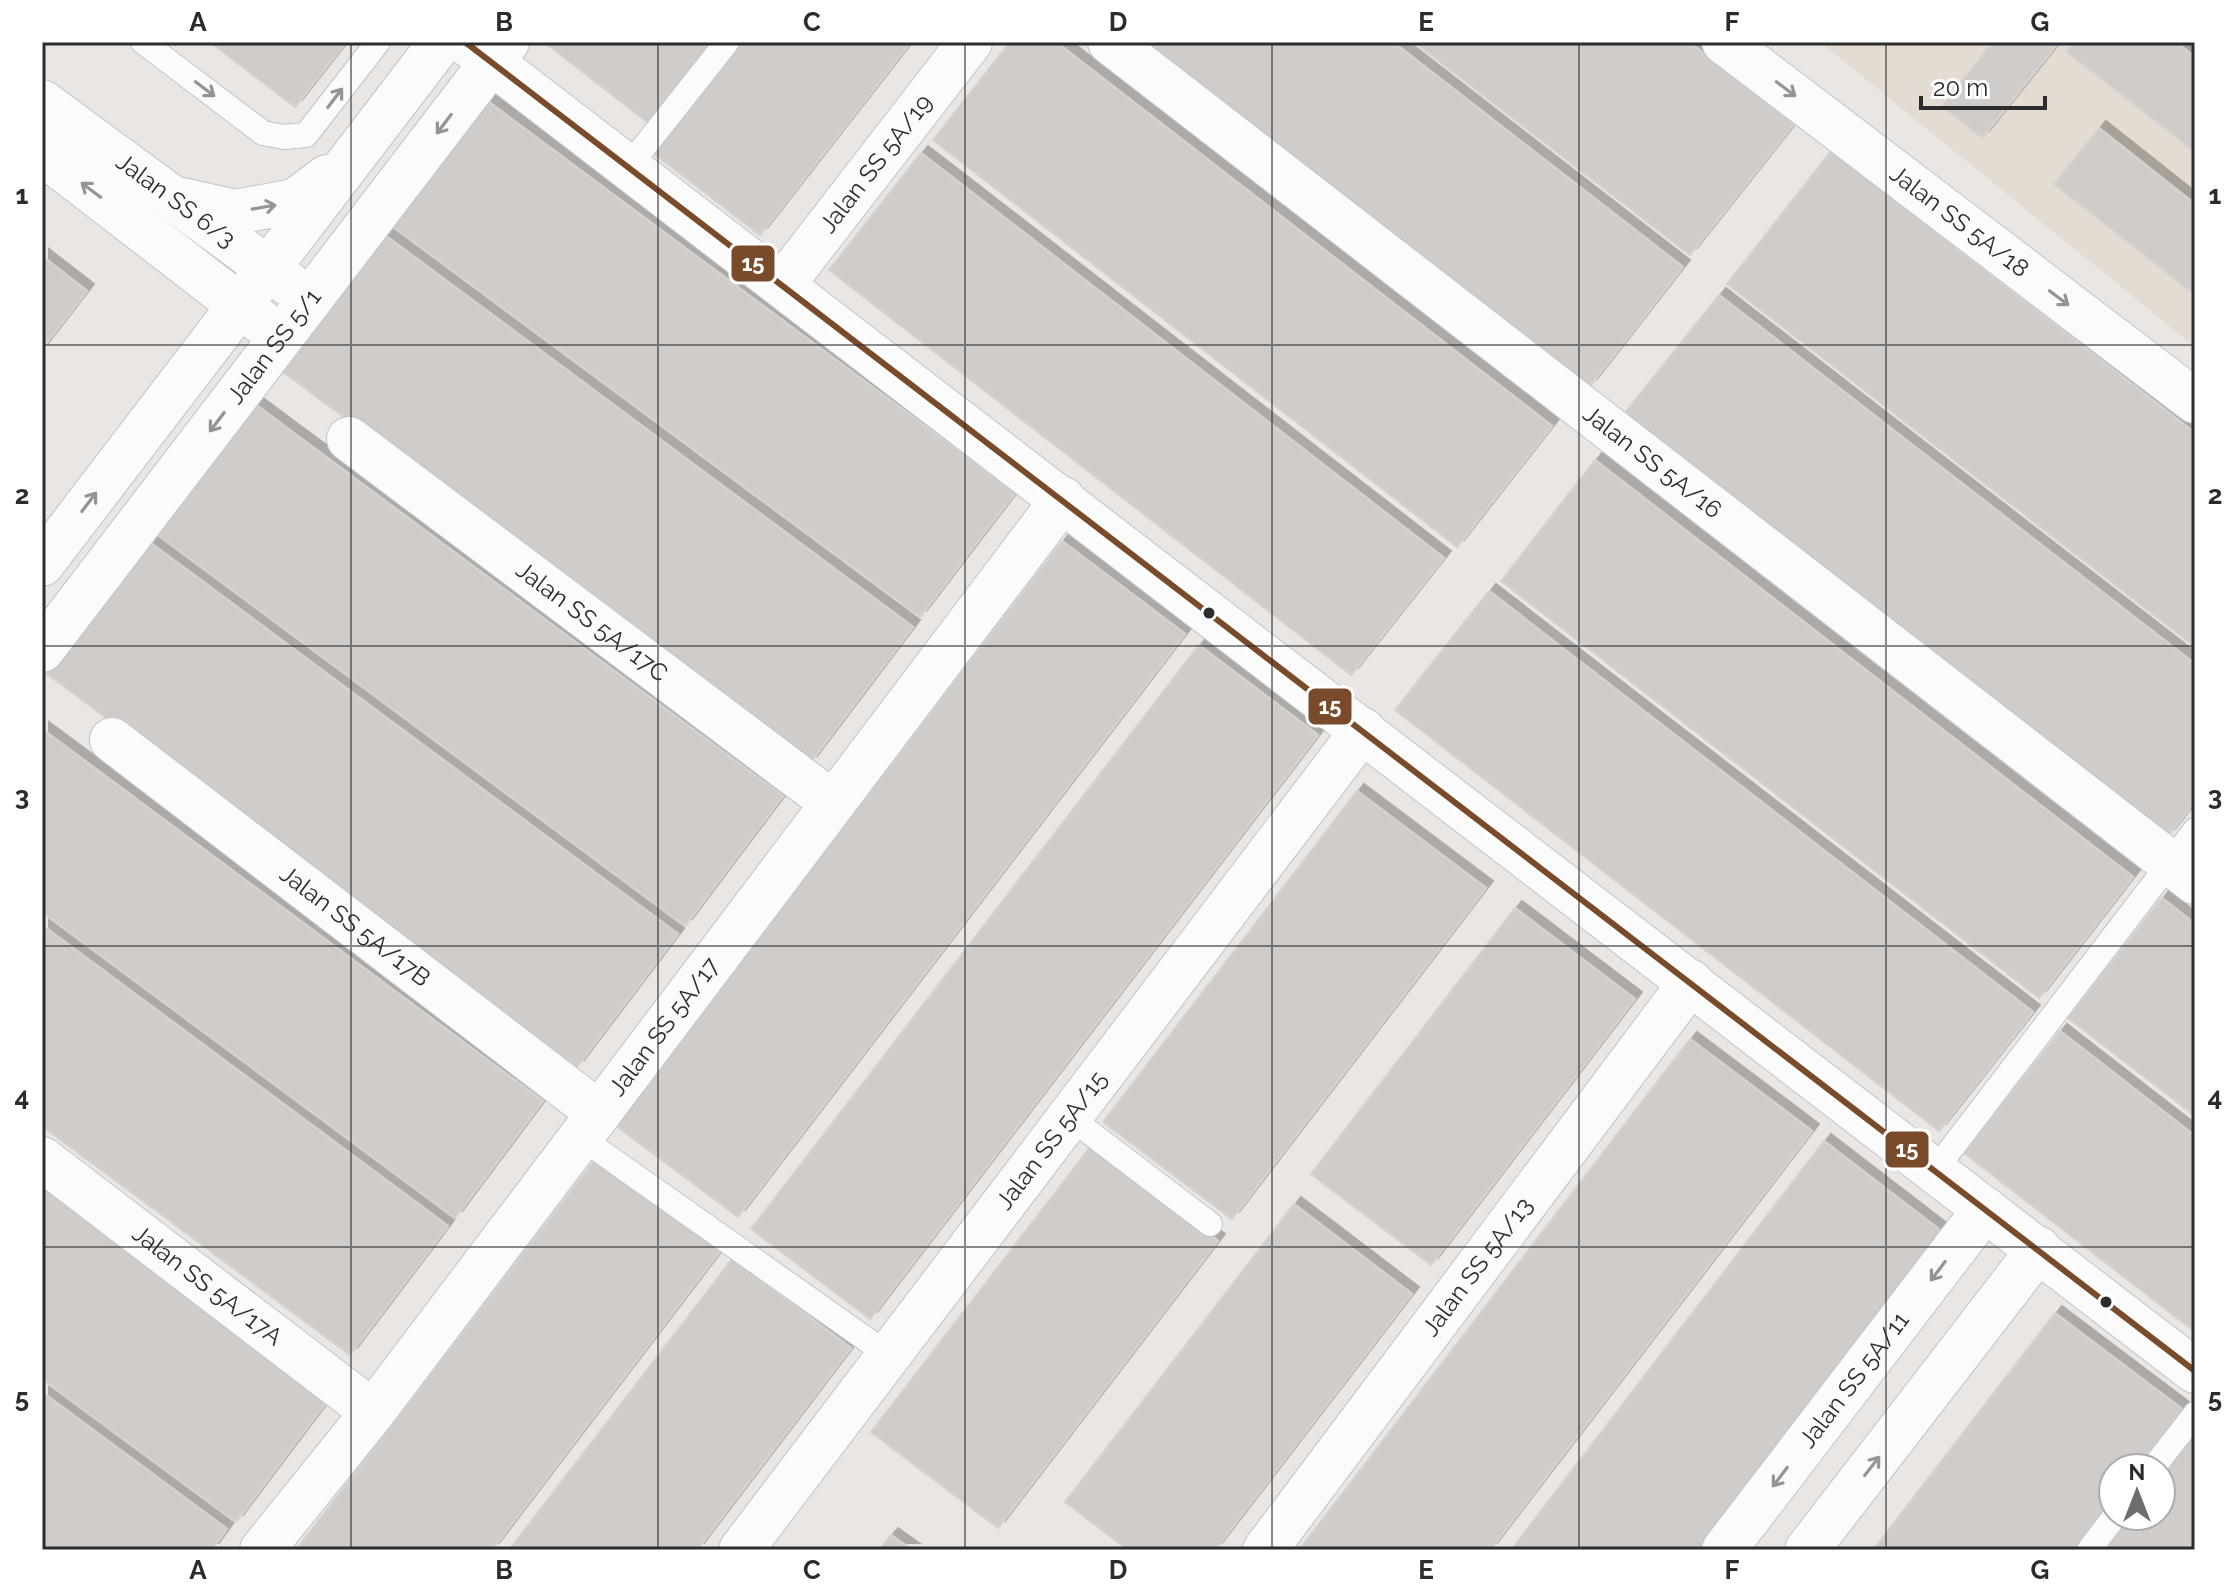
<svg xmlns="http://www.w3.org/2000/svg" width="2237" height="1592" font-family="Raleway,sans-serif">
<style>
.education{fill:#e4dcd2}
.building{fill:#cfccca;stroke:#d5d2cf;stroke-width:2;filter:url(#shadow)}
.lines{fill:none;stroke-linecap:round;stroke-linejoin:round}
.lane-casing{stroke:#c4c3c3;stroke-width:26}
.street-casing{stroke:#c4c3c3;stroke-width:46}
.secondary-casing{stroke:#c4c3c3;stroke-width:46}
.lane{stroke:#fcfbfb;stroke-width:24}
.street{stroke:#fcfbfb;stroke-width:44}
.secondary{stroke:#fcfbfb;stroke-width:44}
.bus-1-casing{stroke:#fff;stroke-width:12}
.bus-1{stroke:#7a4b2a;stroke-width:6}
.oneway{stroke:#949494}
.grid{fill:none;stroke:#2c2c2c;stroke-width:2;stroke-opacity:0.55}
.bus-dot{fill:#2c2c2c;stroke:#fff;stroke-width:3}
.labels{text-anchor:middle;stroke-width:7;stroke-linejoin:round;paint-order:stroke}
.street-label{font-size:24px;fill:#2c2c2c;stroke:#fff}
.line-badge{stroke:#fff;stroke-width:3}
.badge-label{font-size:22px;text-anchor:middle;font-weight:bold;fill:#fff}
.neatline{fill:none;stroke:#2c2c2c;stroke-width:3}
.grid-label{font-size:26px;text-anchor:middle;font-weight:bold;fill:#2c2c2c}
</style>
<defs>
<filter id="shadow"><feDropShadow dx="7" dy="-7" stdDeviation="0" flood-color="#0004"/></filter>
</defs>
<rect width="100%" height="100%" fill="#eae6e3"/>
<path class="education" d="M1820,42H2195V347Z"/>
<path class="building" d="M210,42H346L295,107Z
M544,42H716L651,125Z
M739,42H911L760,235L652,152Z
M1010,42H1056L1552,426L1457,547L933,140Z
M1145,42H1393L1683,267L1590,386Z
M1414,42H1689L1794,124L1690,255Z
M1993,42H2059L1982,138L1942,106Z
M2073,42H2176L2195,57V152L2066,51Z
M482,97L1015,493L920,617L388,223Z
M2099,128L2195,204V295L2054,184Z
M1831,151L2195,433V647L1727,284Z
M921,153L1444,558L1351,675L829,270Z
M382,233L913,627L810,763L279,369Z
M42,256L87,291L42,349Z
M1719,295L2195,664V802L2168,836L1624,414Z
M252,402L783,796L685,926L154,532Z
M1595,460L2133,877L2039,998L1501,581Z
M148,541L678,934L577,1067L47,674Z
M1062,541L1185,634L738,1217L615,1125Z
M1489,591L2033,1012L1939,1131L1395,710Z
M1199,645L1318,735L870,1319L751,1229Z
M42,729L543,1101L455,1218L42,912Z
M1357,791L1486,888L1232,1219L1103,1122Z
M2162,898L2195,924V1116L2068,1018Z
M1515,908L1635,999L1431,1265L1311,1174Z
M42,925L448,1226L350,1355L42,1126Z
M2060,1031L2195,1136V1332L1964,1153Z
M1690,1039L1812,1131L1490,1550H1299Z
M1824,1141L1945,1234L1703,1550H1511Z
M1091,1146L1218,1241L998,1528L871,1432Z
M597,1157L721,1250L492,1550H296Z
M42,1182L331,1396L236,1522L42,1379Z
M1294,1204L1412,1294L1215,1550H1128L1065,1502Z
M732,1259L851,1348L697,1550H509Z
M2055,1313L2182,1409L2137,1468H2113V1499L2074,1550H1873Z
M42,1392L227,1529L212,1550H42Z
M2195,1433V1550H2105L2131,1516H2161V1477Z
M891,1535L912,1550H879Z"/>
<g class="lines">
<g class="lane-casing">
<path id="lane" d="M143,42L263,133L284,137L306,135L378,42
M629,166L727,42
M1068,1116L1210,1224
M580,1137L887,1354
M1935,1170L2195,830
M2153,1468L2195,1414
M2089,1550L2115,1516"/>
</g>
<g class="street-casing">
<g id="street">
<path d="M465,42L2195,1371"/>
<path id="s1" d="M1110,42L2195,882"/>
<path id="s2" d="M1724,42L2195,401"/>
<path id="s3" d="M783,284L970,42"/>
<path id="s4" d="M349,439L833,803"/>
<path id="s5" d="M112,740L599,1113"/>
<path id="s6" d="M42,1159L373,1412"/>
<path id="s7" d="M262,1550L373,1412L1063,499"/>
<path id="s8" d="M741,1550L1363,730"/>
<path id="s9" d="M1265,1550L1691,982"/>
<path id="s10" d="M1724,1550L1985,1209"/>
<path d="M1807,1550L2039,1249"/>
</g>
</g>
<g class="secondary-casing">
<g id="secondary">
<path id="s11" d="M42,102L289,284"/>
<path d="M42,153L260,321"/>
<path d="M182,200L235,212L295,201L327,177"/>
<path d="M42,564L441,42"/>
<path id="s12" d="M42,650L507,42"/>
</g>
</g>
<use href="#lane" class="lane"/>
<use href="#street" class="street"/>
<use href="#secondary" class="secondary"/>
<g class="bus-1-casing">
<path id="bus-1" d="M465,42L2195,1371"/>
</g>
<use href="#bus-1" class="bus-1"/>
</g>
<defs><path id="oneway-shaft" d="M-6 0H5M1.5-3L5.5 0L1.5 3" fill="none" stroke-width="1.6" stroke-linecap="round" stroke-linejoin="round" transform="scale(2)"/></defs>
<g class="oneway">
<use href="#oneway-shaft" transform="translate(205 89) rotate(37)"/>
<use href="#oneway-shaft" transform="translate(1786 89) rotate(37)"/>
<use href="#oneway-shaft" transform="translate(335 98) rotate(-53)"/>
<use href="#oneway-shaft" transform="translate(444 124) rotate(127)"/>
<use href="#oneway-shaft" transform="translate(91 190) rotate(-143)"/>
<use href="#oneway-shaft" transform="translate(264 207) rotate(-10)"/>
<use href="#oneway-shaft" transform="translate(2059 298) rotate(37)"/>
<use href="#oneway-shaft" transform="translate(217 422) rotate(127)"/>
<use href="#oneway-shaft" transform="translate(89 502) rotate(-53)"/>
<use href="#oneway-shaft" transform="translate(1938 1271) rotate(127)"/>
<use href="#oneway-shaft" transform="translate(1872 1466) rotate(-52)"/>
<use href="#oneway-shaft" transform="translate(1780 1477) rotate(127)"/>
</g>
<path class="grid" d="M351,42V1550M658,42V1550M965,42V1550M1272,42V1550M1579,42V1550M1886,42V1550M42,345H2195M42,646H2195M42,946H2195M42,1247H2195"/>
<g class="bus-dot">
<circle cx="1209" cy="613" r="7"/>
<circle cx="2106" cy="1302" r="7"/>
</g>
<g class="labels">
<g class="street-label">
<text dy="8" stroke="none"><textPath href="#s3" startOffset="152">Jalan SS 5A/19</textPath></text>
<text dy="8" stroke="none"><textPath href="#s11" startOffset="166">Jalan SS 6/3</textPath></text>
<text dy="8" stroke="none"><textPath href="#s2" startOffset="296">Jalan SS 5A/18</textPath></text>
<text dy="8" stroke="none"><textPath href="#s12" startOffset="382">Jalan SS 5/1</textPath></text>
<text dy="8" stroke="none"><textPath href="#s1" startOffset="686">Jalan SS 5A/16</textPath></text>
<text dy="8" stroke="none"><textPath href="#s4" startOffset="304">Jalan SS 5A/17C</textPath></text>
<text dy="8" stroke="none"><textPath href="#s5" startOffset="306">Jalan SS 5A/17B</textPath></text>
<text dy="8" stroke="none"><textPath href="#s7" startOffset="660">Jalan SS 5A/17</textPath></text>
<text dy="8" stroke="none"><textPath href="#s8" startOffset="514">Jalan SS 5A/15</textPath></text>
<text dy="8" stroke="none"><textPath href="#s9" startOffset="354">Jalan SS 5A/13</textPath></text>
<text dy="8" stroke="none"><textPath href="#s6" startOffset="208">Jalan SS 5A/17A</textPath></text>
<text dy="8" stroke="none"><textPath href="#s10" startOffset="214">Jalan SS 5A/11</textPath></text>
</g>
</g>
<g class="line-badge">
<rect x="730" y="244" width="46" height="39" rx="8" fill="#7a4b2a"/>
<rect x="1307" y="687" width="46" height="39" rx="8" fill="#7a4b2a"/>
<rect x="1884" y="1130" width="46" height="39" rx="8" fill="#7a4b2a"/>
</g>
<g class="badge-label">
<text x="753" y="271">15</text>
<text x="1330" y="714">15</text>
<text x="1907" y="1157">15</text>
</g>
<rect width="2237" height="1592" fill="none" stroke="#ffffff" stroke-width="88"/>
<g transform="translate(2137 1492)"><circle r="38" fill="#ffffff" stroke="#ababab" stroke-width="2"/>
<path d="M0-6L14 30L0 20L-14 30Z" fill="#6e6d6c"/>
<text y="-12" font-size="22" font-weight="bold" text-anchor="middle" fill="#2c2c2c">N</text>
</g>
<path d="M1921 96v12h124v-12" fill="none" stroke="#2c2c2c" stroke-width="4"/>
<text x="1933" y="96" font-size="24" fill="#2c2c2c" stroke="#ffffff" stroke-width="6" paint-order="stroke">20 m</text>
<rect x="44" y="44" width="2149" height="1504" class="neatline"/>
<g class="grid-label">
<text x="198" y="31">A</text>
<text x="504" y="31">B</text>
<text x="812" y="31">C</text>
<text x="1118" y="31">D</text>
<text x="1426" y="31">E</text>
<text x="1732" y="31">F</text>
<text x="2040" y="31">G</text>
<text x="22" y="204">1</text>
<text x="2215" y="204">1</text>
<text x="22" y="504">2</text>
<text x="2215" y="504">2</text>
<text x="22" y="805">3</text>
<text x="2215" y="805">3</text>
<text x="22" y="1106">4</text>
<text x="2215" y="1106">4</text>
<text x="22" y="1407">5</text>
<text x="2215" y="1407">5</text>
<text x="198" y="1579">A</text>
<text x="504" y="1579">B</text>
<text x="812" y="1579">C</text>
<text x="1118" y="1579">D</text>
<text x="1426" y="1579">E</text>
<text x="1732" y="1579">F</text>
<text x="2040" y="1579">G</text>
</g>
</svg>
